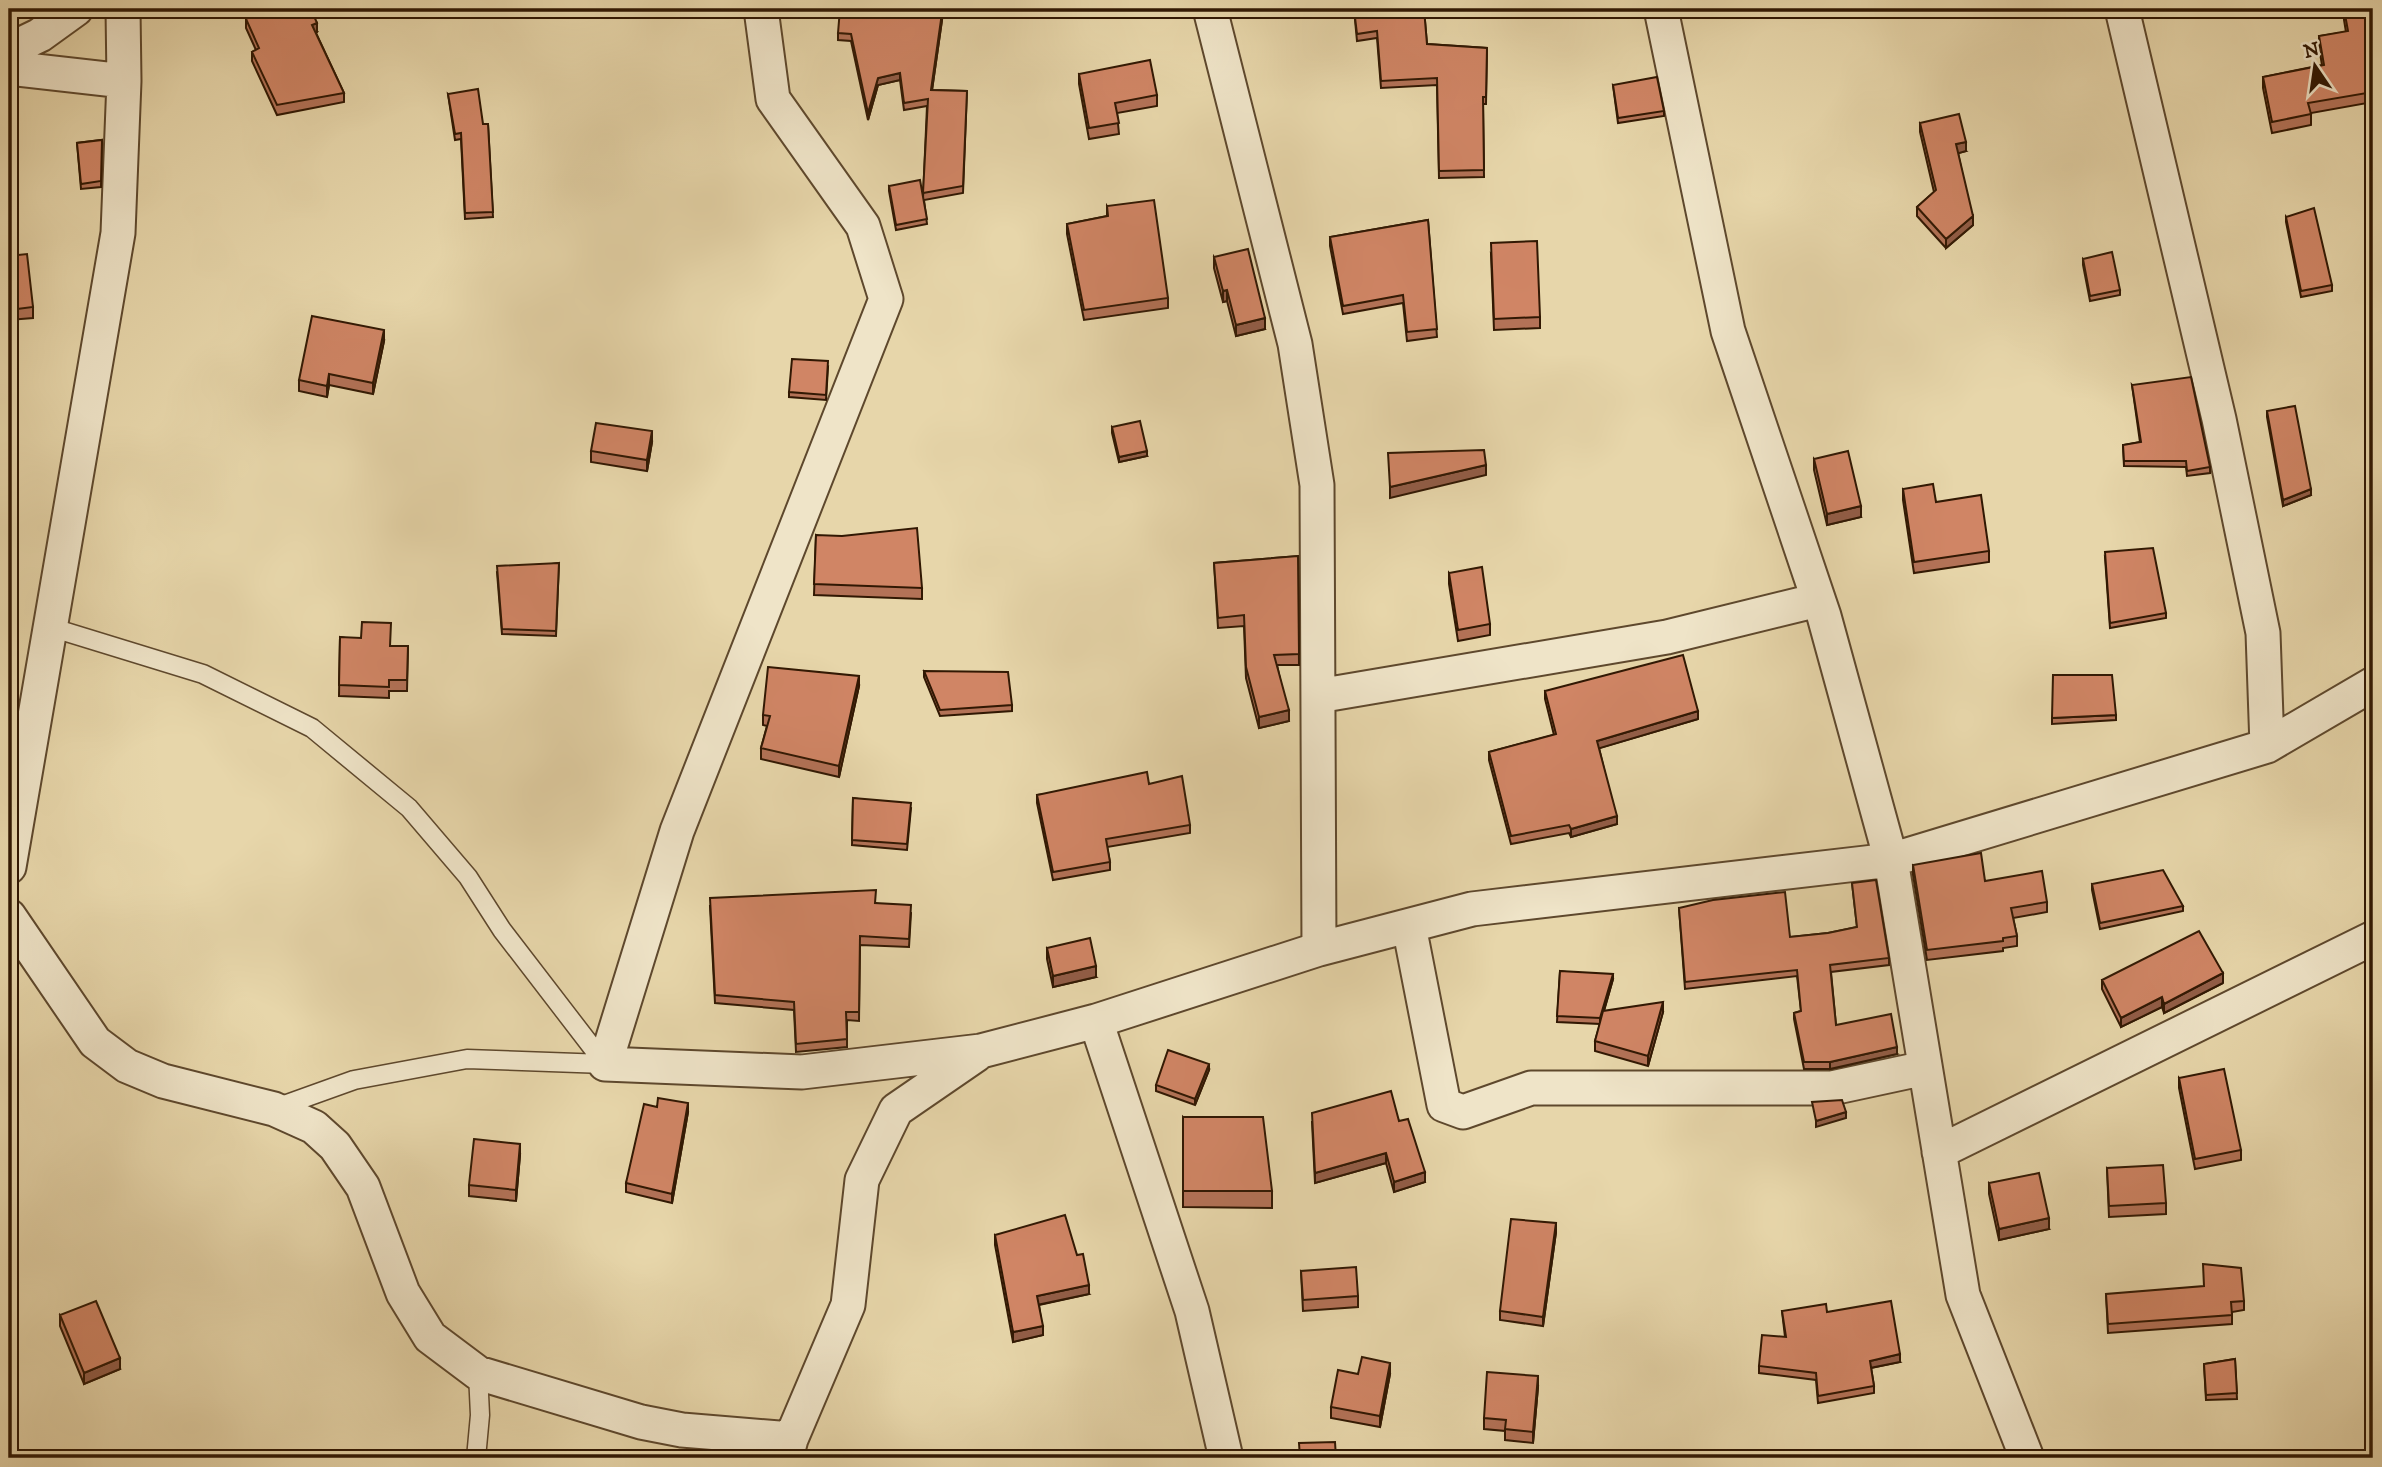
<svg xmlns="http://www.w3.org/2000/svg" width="2382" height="1467" font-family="'IM FELL DW Pica',serif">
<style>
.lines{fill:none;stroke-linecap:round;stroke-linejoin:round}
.service-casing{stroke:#5e482d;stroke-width:21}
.minor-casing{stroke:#5e482d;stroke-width:37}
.service{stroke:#efe4c8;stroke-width:18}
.minor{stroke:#efe4c8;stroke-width:33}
.wall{fill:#b37257;stroke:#311803;stroke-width:2}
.shaded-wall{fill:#925d47;stroke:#311803;stroke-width:2}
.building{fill:#d08565;stroke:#311803;stroke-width:2}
</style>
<rect width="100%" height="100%" fill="#e7d6aa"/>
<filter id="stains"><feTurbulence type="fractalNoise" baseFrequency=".00286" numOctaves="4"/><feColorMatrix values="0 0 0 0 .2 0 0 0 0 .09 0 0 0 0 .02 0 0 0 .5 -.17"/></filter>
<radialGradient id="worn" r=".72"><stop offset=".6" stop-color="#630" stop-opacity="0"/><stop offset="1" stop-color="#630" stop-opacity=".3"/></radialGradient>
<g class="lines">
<g class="service-casing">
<path id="service" d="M50,627L203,674L312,728L409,808L468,877L502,930L605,1064
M276,1108L354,1080L467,1059L605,1064
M476,1458L480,1415L478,1373"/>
</g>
<g class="minor-casing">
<path id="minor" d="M761,9L773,99L863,226L886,299L677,831L605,1064L802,1072L981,1051L1096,1021L1319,949L1472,909L1891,860L2267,746L2373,684
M1210,9L1295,344L1317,485L1319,949
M1661,9L1728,331L1824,616L1891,860L1963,1295L2027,1458
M2122,9L2219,419L2263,633L2267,746
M9,50L40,35L76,9
M9,68L124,81
M1318,696L1667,637L1818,600
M9,867L118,233L124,81L123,9
M9,916L95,1042L127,1066L163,1081L274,1109L314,1127L335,1146L363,1187L403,1293L430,1337L478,1373L641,1422L682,1430L791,1439
M1409,926L1444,1105L1463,1112L1531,1088H1832L1925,1068
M1096,1021L1192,1311L1226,1458
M1939,1152L2373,938
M786,1458L791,1439L848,1305L862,1180L896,1110L976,1055"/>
</g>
<use href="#service" class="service"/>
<use href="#minor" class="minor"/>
</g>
<path class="wall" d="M1354,9H1424L1427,44L1487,48L1486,104H1483L1484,177L1439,178L1437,85L1381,88L1377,38L1357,41Z
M2344,9H2373V102L2311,113V125L2272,133L2263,88V77L2322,65L2319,47V36L2346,32L2344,20Z
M246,19L317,32L316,33L344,93V102L277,115L252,61V52L256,50L246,28Z
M942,20L932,90L967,91L963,193L924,200L927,224L896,230L889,191V186L923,198L927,106L904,110L900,80L878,85L868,120L851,41L838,40V33Z
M1079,74L1157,95V106L1117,113L1119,134L1089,139L1079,84Z
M1613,85L1664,111V116L1618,123Z
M448,94L483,124H488L493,217L465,219L461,139L455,140Z
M1920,123L1966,151L1958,153L1973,225L1946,248L1917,216V207L1934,192L1920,132Z
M102,140L101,187L81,189L77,143Z
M1107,206L1168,298V308L1084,320L1067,234V224L1107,216Z
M2286,217L2332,285V291L2301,297L2286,222Z
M1428,220L1437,337L1407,341L1403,303L1343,314L1330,246V237Z
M1491,254L1540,317V328L1494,330Z
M9,256L33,307V318L9,320Z
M1214,257L1265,329L1236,336L1227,301L1223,302L1214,268Z
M2083,259L2120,290V295L2090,301L2083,265Z
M2373,311V335L2370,320V312Z
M384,341L373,394L329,385L327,397L299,391V380Z
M828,367L826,400L789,397V392Z
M2132,385L2210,467V473L2187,476L2186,467L2124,466L2123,445L2140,442Z
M2267,411L2311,495L2283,506L2267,417Z
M1112,427L1147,456L1119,462L1112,433Z
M652,442L647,471L591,462V451Z
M1814,459L1861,517L1827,525L1814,470Z
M1903,489L1936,502L1989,551V562L1914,573L1903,500Z
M816,535L922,588V599L814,595Z
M1298,556L1299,665H1277L1289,721L1259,728L1246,678L1244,626L1218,628L1214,563Z
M2105,557L2166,613V618L2110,628Z
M559,563L556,636L502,634L497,572Z
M1449,573L1490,624V635L1458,641L1449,584Z
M340,637L391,646H408L407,691H389V698L339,696Z
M924,671L1012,705V711L940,716L924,677Z
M859,686L839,777L761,759V748L767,726L763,725V715Z
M1545,691L1698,719L1599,748L1617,824L1571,837L1569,833L1511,844L1489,760V752L1554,735L1545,699Z
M2116,715V720L2052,724V718Z
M1149,784L1190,825V833L1107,847L1110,862V870L1053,880L1037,803V795Z
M853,798L911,808L907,850L852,845Z
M2373,813V843L2369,826V815Z
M1913,865L1985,881L2047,902V912L2013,918L2017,936V946L2003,948V951L1927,960L1913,875Z
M1852,883L1889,958V965L1831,972L1836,1025L1897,1054L1830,1069H1804L1794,1019V1013L1801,1011L1797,976L1685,989L1679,908L1790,937L1828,933L1857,927Z
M2092,884L2183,906V911L2100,929L2092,890Z
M876,903L911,913L909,947L860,945L859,1021L847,1020V1047L796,1052L794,1010L715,1003L710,906Z
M1047,948L1096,977L1053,987L1047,959Z
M1560,971L1613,979L1604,1011L1663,1012L1648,1066L1595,1051V1041L1600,1024L1557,1022Z
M2102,980L2223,983L2164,1013L2162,1007L2121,1027L2102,989Z
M1209,1070L1195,1105L1156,1091V1085Z
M2179,1078L2241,1150V1160L2195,1169L2179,1088Z
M657,1107L688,1112L672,1203L626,1192V1183Z
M1183,1117L1272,1191V1208L1183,1207Z
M1399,1121L1425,1182L1394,1192L1386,1163L1315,1183L1312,1122Z
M520,1155L516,1201L469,1196V1185Z
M2107,1168L2166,1203V1214L2109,1217Z
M1989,1183L2049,1229L1999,1240L1989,1194Z
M1556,1232L1543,1326L1500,1320V1311Z
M995,1235L1089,1294L1039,1305L1043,1335L1013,1342L995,1245Z
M1301,1271L1358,1296V1307L1303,1311Z
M2106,1294L2244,1301V1310L2232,1312V1324L2108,1333Z
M1782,1311L1827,1312L1900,1362L1871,1368L1874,1386V1393L1818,1403L1816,1380L1759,1373V1366L1785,1337Z
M60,1315L120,1369L84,1384L60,1326Z
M2235,1359L2237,1399L2206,1400L2204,1364Z
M1358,1374H1390L1380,1427L1331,1418V1407Z
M1538,1387L1533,1443L1505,1440V1431L1484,1429V1418Z"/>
<path class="shaded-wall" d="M942,13V20L931,97V90Z
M317,23V32L312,35V25Z
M900,73V80L878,85L868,120V113L878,78Z
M1966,142V151L1956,154V144Z
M1973,216V225L1946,248V239Z
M1227,290V301L1223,302V291Z
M1265,318V329L1236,336V325Z
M384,330V341L373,394V383Z
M329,374V385L327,397V386Z
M652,431V442L647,471V460Z
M1147,451V456L1119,462V457Z
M1486,465V475L1390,498V487Z
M2311,489V495L2283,506V500Z
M1861,506V517L1827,525V514Z
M859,676V686L839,777V766Z
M1289,710V721L1259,728V717Z
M1698,711V719L1597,749V741Z
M1617,816V824L1571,837V829Z
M1096,966V977L1053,987V976Z
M2223,973V983L2164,1013V1004Z
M1613,974V979L1600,1024V1018Z
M2162,997V1007L2121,1027V1018Z
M1663,1002V1012L1648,1066V1056Z
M1897,1047V1054L1830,1069V1062Z
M1209,1064V1070L1195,1105V1099Z
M688,1103V1112L672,1203V1194Z
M1846,1112V1118L1816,1127V1121Z
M520,1144V1155L516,1201V1190Z
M1386,1153V1163L1315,1183V1173Z
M1425,1172V1182L1394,1192V1182Z
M2049,1218V1229L1999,1240V1229Z
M1556,1223V1232L1543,1326V1317Z
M1089,1285V1294L1037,1305V1296Z
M1043,1326V1335L1013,1342V1332Z
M1900,1354V1362L1870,1368V1361Z
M120,1358V1369L84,1384V1373Z
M1390,1363V1374L1380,1427V1416Z
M1538,1376V1387L1533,1443V1432Z"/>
<path class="building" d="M266,9H311L317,23L312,25L344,93L277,105L252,52L259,48L246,19Z
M840,9H914L942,13L931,90L967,91L963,186L923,193L928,99L904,103L900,73L878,78L868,113L851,34L838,33Z
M1354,9H1424L1427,44L1487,48L1486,97H1483L1484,170L1439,171L1437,78L1381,81L1377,31L1357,34Z
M2344,9H2373V92L2308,103L2311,114L2272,122L2263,77L2324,65L2319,36L2348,31Z
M1150,60L1157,95L1115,103L1119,123L1089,128L1079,74Z
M1657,77L1664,111L1618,118L1613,85Z
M478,89L483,124H488L493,212L465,213L461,133L455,134L448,94Z
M1959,114L1966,142L1956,144L1973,216L1946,239L1917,207L1936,190L1920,123Z
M102,140L101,181L81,184L77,143Z
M920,180L927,219L896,225L889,186Z
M1154,200L1168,298L1084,310L1067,224L1108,216L1107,206Z
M2314,208L2332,285L2301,291L2286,217Z
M1428,220L1437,329L1407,332L1403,295L1343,306L1330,237Z
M1537,241L1540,317L1494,319L1491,243Z
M1248,249L1265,318L1236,325L1227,290L1223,291L1214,257Z
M2112,252L2120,290L2090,296L2083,259Z
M27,254L33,307L9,310V256Z
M2373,311V326L2370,312Z
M312,316L384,330L373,383L329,374L327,386L299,380Z
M792,359L828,361L826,395L789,392Z
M2191,377L2210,467L2187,471L2186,461H2124L2123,445L2141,442L2132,385Z
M2295,406L2311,489L2283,500L2267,411Z
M1140,421L1147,451L1119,457L1112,427Z
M596,423L652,431L647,460L591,451Z
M1484,450L1486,465L1390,487L1388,453Z
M1848,451L1861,506L1827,514L1814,459Z
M1933,484L1936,502L1981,495L1989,551L1914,562L1903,489Z
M917,528L922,588L814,584L816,535L842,536Z
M2153,548L2166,613L2110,623L2105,552Z
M1298,556L1299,654L1274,655L1289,710L1259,717L1246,667L1244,615L1218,618L1214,563Z
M559,563L556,631L502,629L497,566Z
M1482,567L1490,624L1458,630L1449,573Z
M362,622L391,623L390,646H408L407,680H389V687L339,685L340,637L361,638Z
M1683,655L1698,711L1597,741L1617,816L1571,829L1569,825L1511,836L1489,752L1556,734L1545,691Z
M768,667L859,676L839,766L761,748L770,716L763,715Z
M924,671L1008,672L1012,705L940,710Z
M2053,675H2112L2116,715L2052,718Z
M1147,772L1149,784L1182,776L1190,825L1106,839L1110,862L1053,872L1037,795Z
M853,798L911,803L907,844L852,840Z
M2373,813V832L2369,815Z
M1981,853L1985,881L2042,871L2047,902L2011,908L2017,936L2003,938V941L1927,950L1913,865Z
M2163,870L2183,906L2100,923L2092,884Z
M1876,880L1889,958L1830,965L1836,1025L1891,1014L1897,1047L1830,1062H1804L1794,1013L1801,1011L1797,970L1685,982L1679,908L1713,900L1785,892L1790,937L1828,933L1857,927L1852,883Z
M876,890L875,903L911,905L909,939L860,936L859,1012H846L847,1039L796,1044L794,1002L715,995L710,898Z
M2199,931L2223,973L2164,1004L2162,997L2121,1018L2102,980Z
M1090,938L1096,966L1053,976L1047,948Z
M1560,971L1613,974L1600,1018L1557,1016Z
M1663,1002L1648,1056L1595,1041L1603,1011Z
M1168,1050L1209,1064L1195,1099L1156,1085Z
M2224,1069L2241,1150L2195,1159L2179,1078Z
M1391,1091L1399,1121L1408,1119L1425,1172L1394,1182L1386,1153L1315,1173L1312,1113Z
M658,1098L688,1103L672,1194L626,1183L644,1104L657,1107Z
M1842,1100L1846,1112L1816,1121L1812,1102Z
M1183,1117H1263L1272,1191H1183Z
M474,1139L520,1144L516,1190L469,1185Z
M2163,1165L2166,1203L2109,1206L2107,1168Z
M2039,1173L2049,1218L1999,1229L1989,1183Z
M1065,1215L1077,1255L1083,1254L1089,1285L1037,1296L1043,1326L1013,1332L995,1235Z
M1511,1219L1556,1223L1543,1317L1500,1311Z
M2203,1264L2241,1268L2244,1301L2231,1302L2232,1315L2108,1324L2106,1294L2204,1286Z
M1356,1267L1358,1296L1303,1300L1301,1271Z
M96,1301L120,1358L84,1373L60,1315Z
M1891,1301L1900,1354L1870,1361L1874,1386L1818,1396L1816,1373L1759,1366L1762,1335L1786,1337L1782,1311L1826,1304L1827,1312Z
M1362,1357L1390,1363L1380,1416L1331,1407L1338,1370L1358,1374Z
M2235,1359L2237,1393L2206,1395L2204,1364Z
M1487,1372L1538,1376L1533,1432L1505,1429L1506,1420L1484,1418Z
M1335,1442L1336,1458H1300L1299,1443Z"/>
<rect width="2382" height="1467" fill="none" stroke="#e7d6aa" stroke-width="35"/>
<rect x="10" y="10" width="2361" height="1446" fill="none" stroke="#311803" stroke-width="3.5"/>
<rect x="18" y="18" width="2347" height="1432" fill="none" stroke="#311803" stroke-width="2"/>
<g transform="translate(2315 66) rotate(347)" stroke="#efe4c8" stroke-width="5" paint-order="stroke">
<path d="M0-5L12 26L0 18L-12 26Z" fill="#311803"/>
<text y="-10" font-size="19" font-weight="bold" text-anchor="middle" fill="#311803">N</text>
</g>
<rect width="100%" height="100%" filter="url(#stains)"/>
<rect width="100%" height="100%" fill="url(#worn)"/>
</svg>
